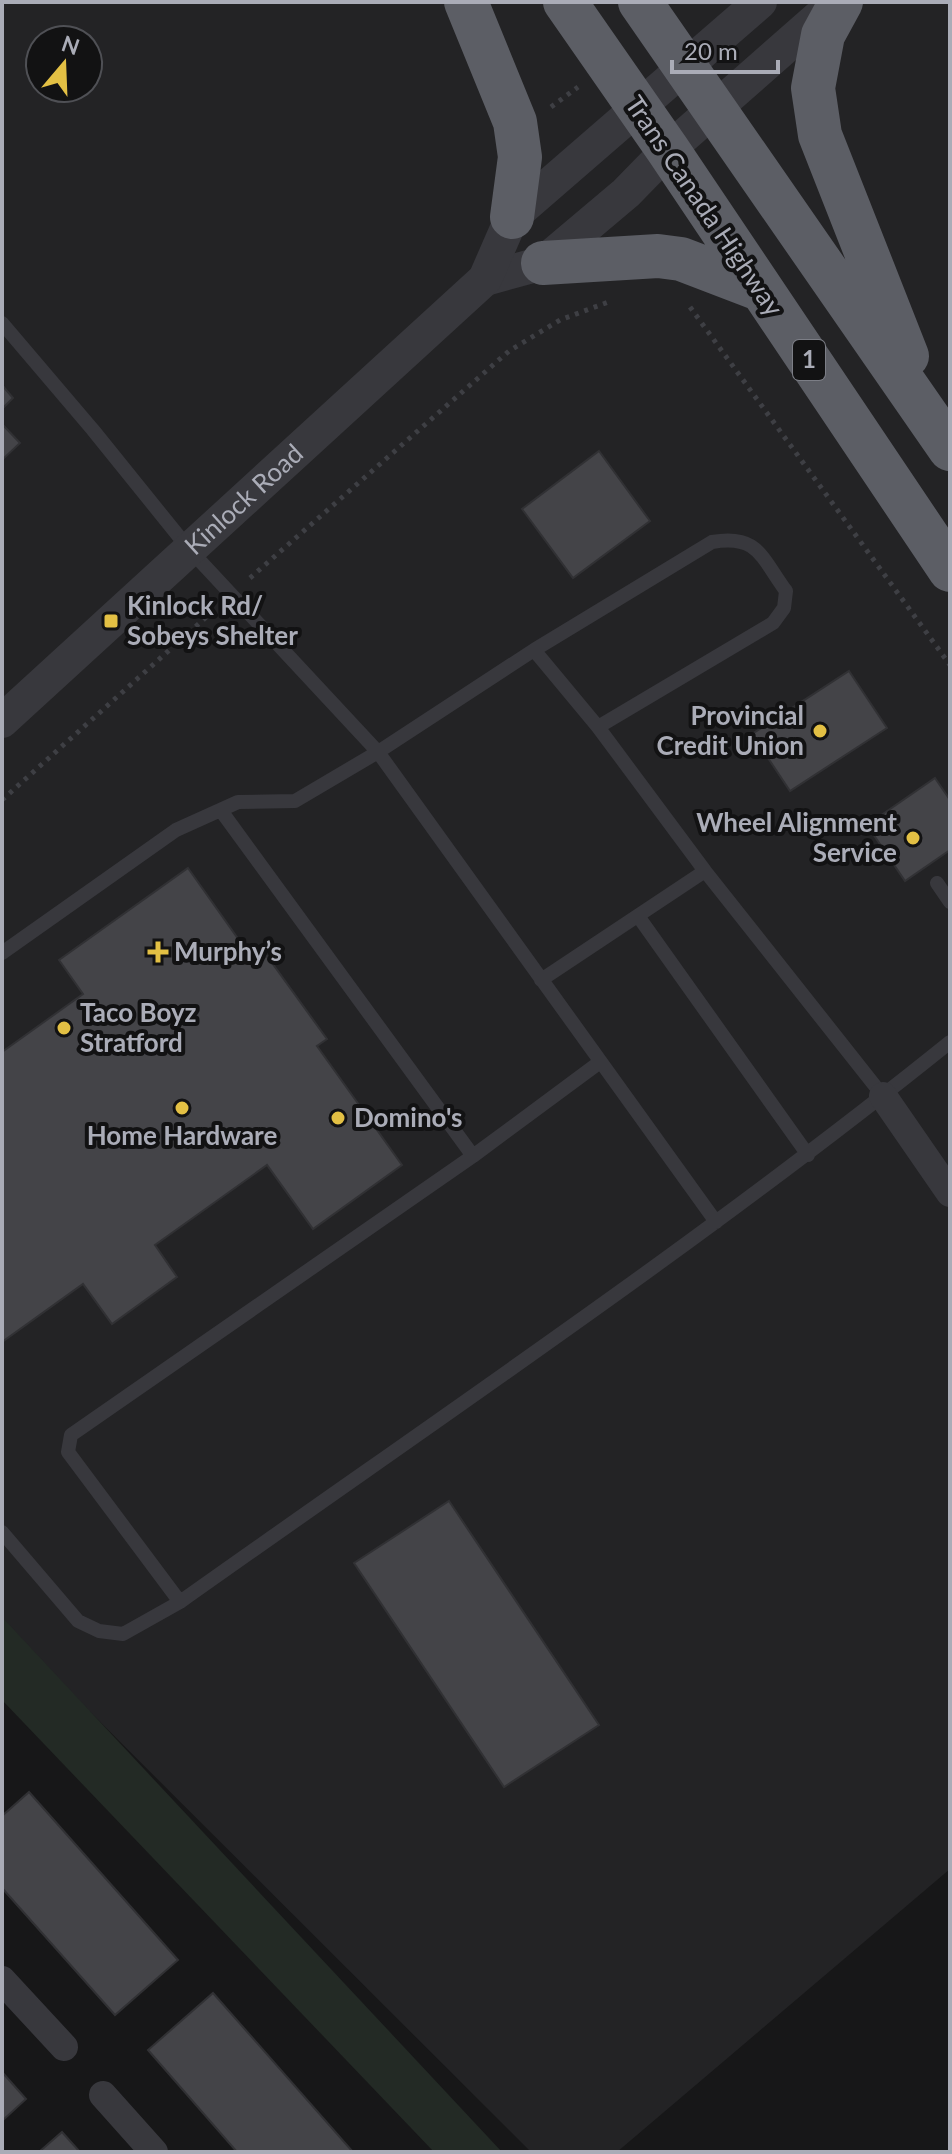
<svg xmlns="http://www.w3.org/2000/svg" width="952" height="2154" font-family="Lato,sans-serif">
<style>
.built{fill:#232325;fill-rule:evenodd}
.green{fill:#232a25}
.building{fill:#444448;stroke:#313134;stroke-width:2}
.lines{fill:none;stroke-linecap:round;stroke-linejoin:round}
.path{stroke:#3e3f44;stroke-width:5;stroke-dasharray:4 6;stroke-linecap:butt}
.service{stroke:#38383d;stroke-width:14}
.minor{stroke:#38383d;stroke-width:28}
.tertiary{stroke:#38383d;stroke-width:34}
.trunk{stroke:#5c5e65;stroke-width:44}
.poi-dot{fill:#e3c044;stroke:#121213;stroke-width:3}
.labels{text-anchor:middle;stroke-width:8;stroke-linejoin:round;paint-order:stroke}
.shield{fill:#121213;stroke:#7c7e86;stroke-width:2}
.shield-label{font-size:24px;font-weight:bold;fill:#aaacb7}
.street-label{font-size:26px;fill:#aaacb7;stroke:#121213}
.poi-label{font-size:26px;font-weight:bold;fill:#aaacb7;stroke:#121213;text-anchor:start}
</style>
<rect width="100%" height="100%" fill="#171718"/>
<path class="built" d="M2,2H950V1869L617,2152H531L2,1624ZM40,40H88V88H40Z"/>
<path class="green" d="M2,1617L502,2152H434L2,1700Z"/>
<path class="building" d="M2,385L13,398L2,409Z
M2,424L20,443L2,460Z
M599,451L650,521L573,578L522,509Z
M849,671L887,728L790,791L752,734Z
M935,778L950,800V850L905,881L867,825Z
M188,868L256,964L267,956L327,1039L317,1046L402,1165L313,1229L267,1165L155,1245L177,1277L112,1324L83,1284L2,1342V1052L83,994L59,960Z
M449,1501L599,1725L504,1787L354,1563Z
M29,1792L178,1960L115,2015L2,1888V1816Z
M213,1993L353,2152H237L148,2050Z
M2,2072L26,2099L2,2121Z
M62,2132L80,2152H39Z"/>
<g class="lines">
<path class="path" d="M551,107L578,87
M690,307L950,665
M250,578L509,351L560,320L611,301
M2,800L213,611"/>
<path class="service" d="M2,323L93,430L189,549L378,752L716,1222
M534,650L712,542C758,534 761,557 786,591L784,608L773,623L598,727
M222,812L473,1156L600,1062
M937,883L950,902
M638,916L808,1155
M2,953L176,830L238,802L295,801L378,752L534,650L598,727L705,871L883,1096
M541,980L705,871
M2,1532L78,1621L99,1631L123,1634L180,1602C439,1418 703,1241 950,1042
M180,1602L68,1452L71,1435L473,1156"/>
<path class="minor" d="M883,1096L950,1193
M2,1980L64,2047
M103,2095L154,2152"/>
<g class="tertiary">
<path d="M485,279L543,263L626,193L668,150L835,3"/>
<path id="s1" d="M2,721L485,279L512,217L760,2"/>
</g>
<path class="trunk" d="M466,2L515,122L520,157L512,217
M565,2L668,150L950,570
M640,2L950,449
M841,2L823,35L813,88L820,135L907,356
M543,263L658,256L681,259L762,290"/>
</g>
<g class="poi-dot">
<rect x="103" y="613" width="16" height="16" rx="4"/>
<circle cx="820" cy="731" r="8"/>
<circle cx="913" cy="838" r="8"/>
<path d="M154 940h8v8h8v8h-8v8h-8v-8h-8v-8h8z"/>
<circle cx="64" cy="1028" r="8"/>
<circle cx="182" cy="1108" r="8"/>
<circle cx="338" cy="1118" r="8"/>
</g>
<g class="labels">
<rect class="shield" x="793" y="340" width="32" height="40" rx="6"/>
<g class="shield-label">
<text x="809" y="368">1</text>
</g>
<g class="street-label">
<text transform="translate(704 206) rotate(56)" y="9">Trans Canada Highway</text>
<text dy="9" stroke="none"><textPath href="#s1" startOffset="328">Kinlock Road</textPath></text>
</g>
<g class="poi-label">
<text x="127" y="615">Kinlock Rd/<tspan x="127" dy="30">Sobeys Shelter</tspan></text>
<text x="804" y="725" text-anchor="end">Provincial<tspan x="804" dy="30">Credit Union</tspan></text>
<text x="897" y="832" text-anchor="end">Wheel Alignment<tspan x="897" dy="30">Service</tspan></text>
<text x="174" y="961">Murphy’s</text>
<text x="80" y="1022">Taco Boyz<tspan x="80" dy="30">Stratford</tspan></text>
<text x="354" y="1127">Domino's</text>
<text x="182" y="1145" text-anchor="middle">Home Hardware</text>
</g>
</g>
<rect width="952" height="2154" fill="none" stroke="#aaacb7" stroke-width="8"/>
<g transform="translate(64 64) rotate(19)"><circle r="38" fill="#121213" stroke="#4f5055" stroke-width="2"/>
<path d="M0-6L14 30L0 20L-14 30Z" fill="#e3c044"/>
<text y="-12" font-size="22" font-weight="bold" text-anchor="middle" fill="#aaacb7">N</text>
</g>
<path d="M672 60v12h106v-12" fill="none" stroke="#aaacb7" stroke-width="4"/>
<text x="684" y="60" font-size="24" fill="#aaacb7" stroke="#121213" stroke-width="6" paint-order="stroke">20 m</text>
</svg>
